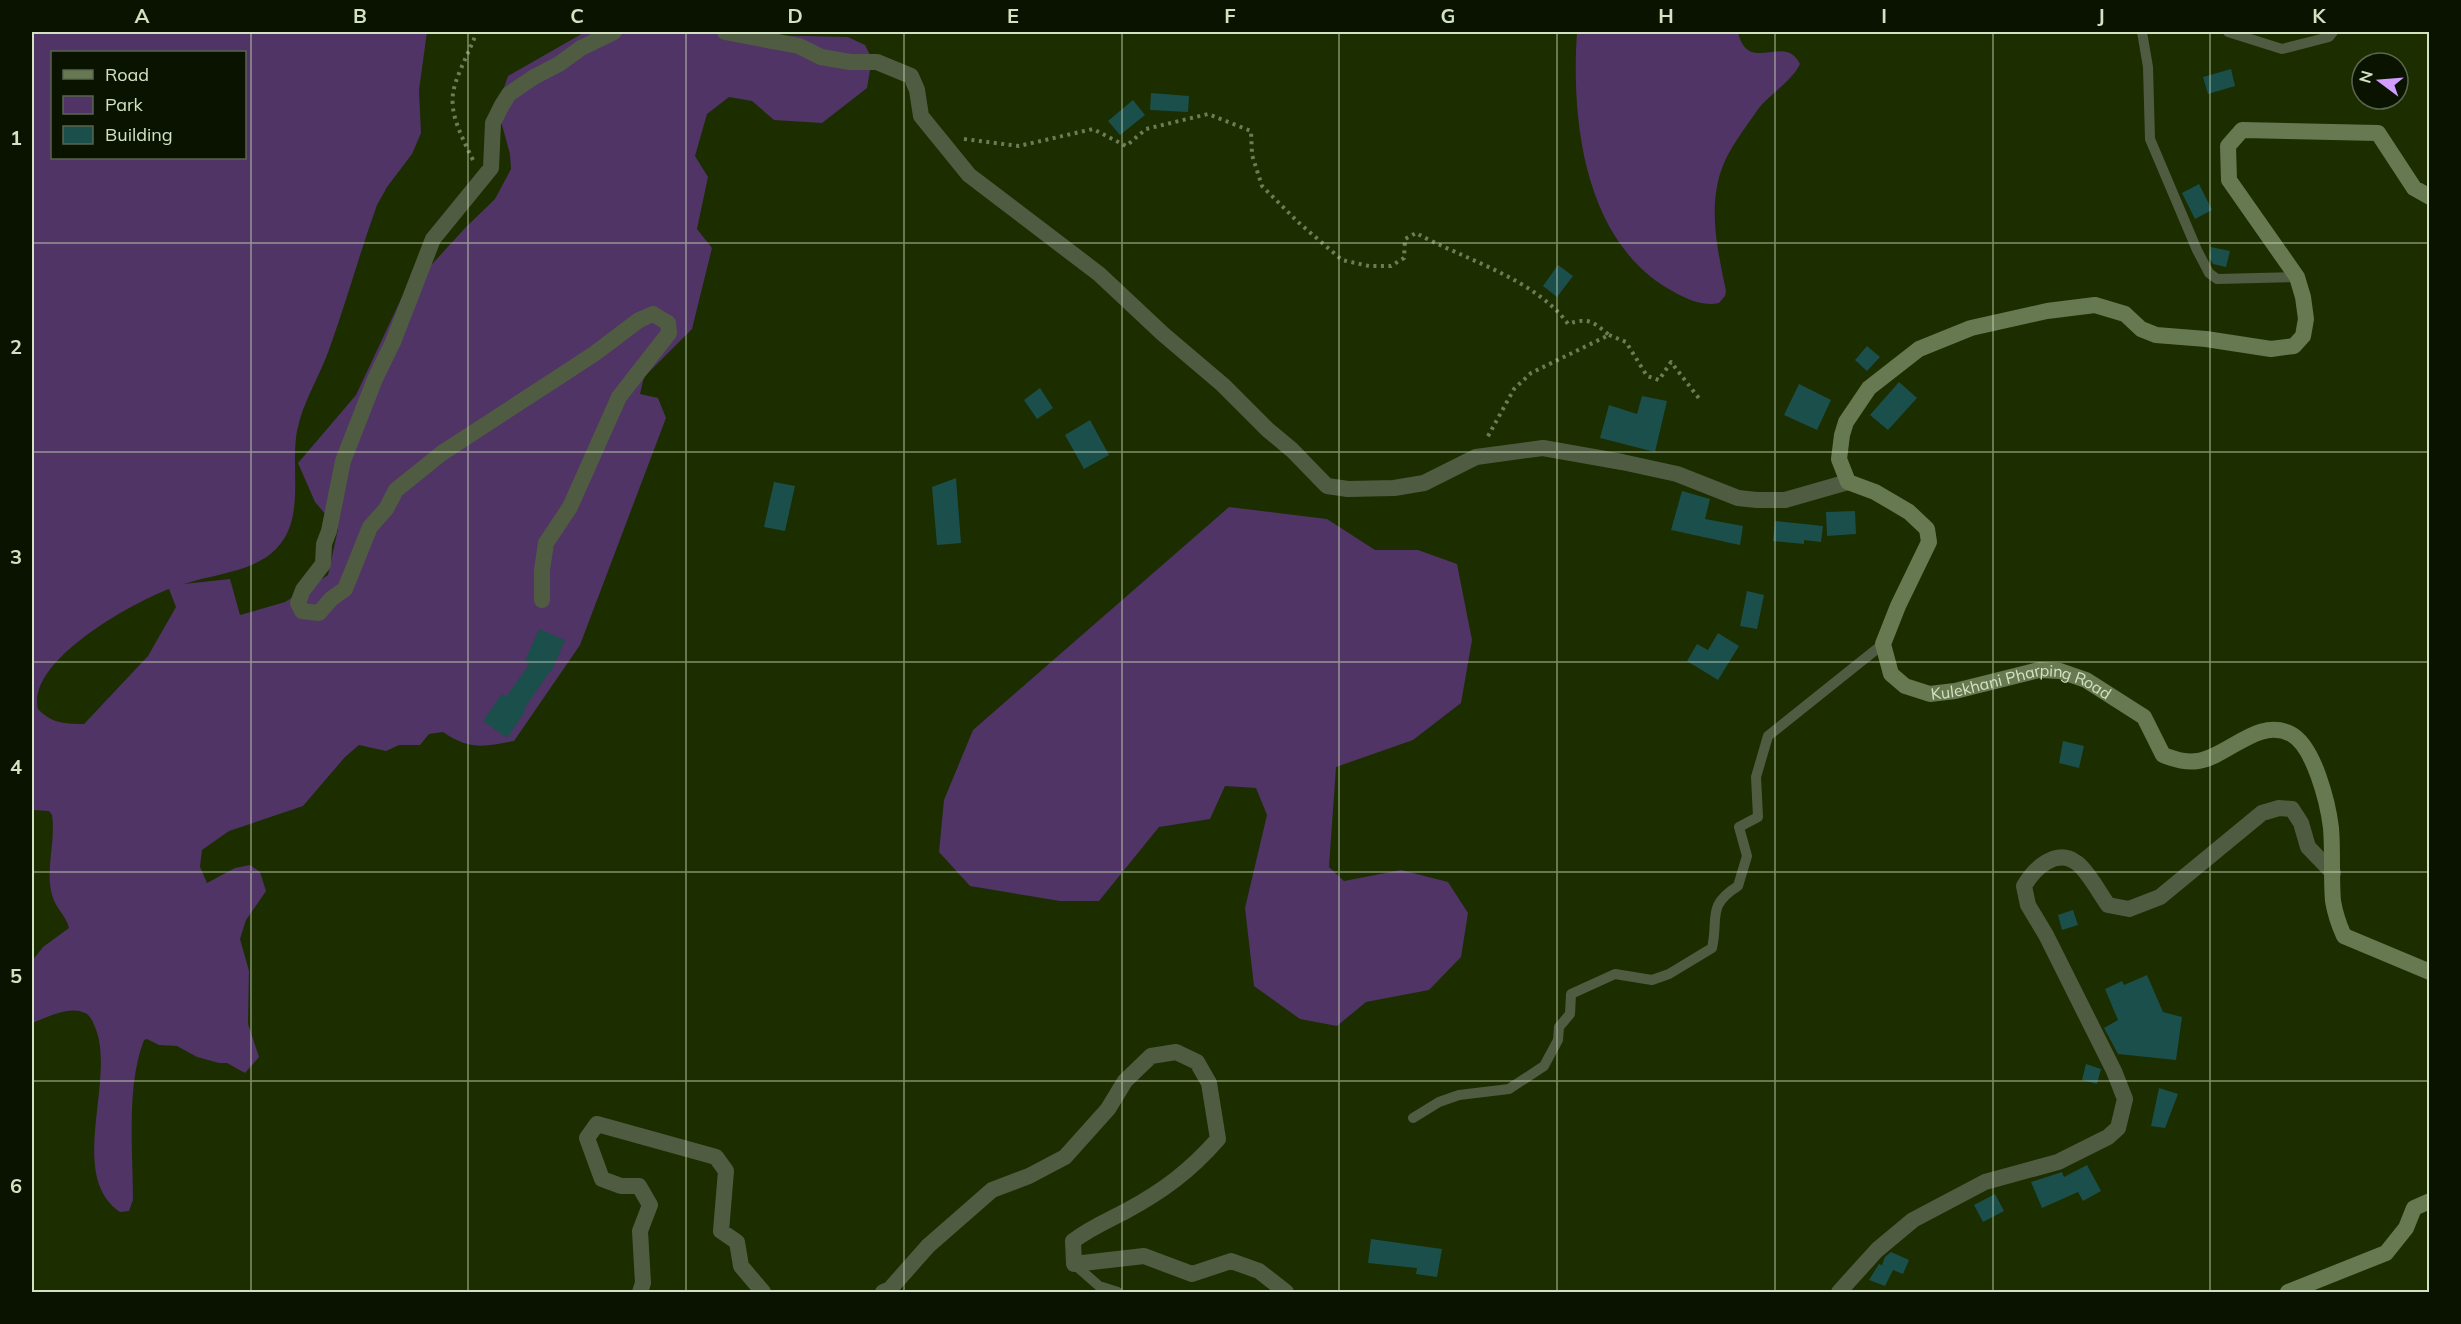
<svg xmlns="http://www.w3.org/2000/svg" width="2461" height="1324" font-family="Mulish,sans-serif">
<style>
.green{fill:#4f3465;fill-rule:evenodd}
.building{fill:#1b4f4b}
.lines{fill:none;stroke-linecap:round;stroke-linejoin:round}
.path{stroke:#6c7c55;stroke-width:4;stroke-dasharray:3 4.5;stroke-linecap:butt}
.service{stroke:#505c42;stroke-width:10}
.minor{stroke:#505c42;stroke-width:16}
.secondary{stroke:#667950;stroke-width:16}
.grid{fill:none;stroke:#d3e2c2;stroke-width:1.5;stroke-opacity:0.55}
.labels{text-anchor:middle;stroke-width:6;stroke-linejoin:round;paint-order:stroke}
.street-label{font-size:16px;fill:#d3e2c2;stroke:#0a1300}
.neatline{fill:none;stroke:#d3e2c2;stroke-width:2}
.grid-label{font-size:20px;text-anchor:middle;font-weight:bold;fill:#d3e2c2}
</style>
<rect width="100%" height="100%" fill="#1c2d00"/>
<path class="green" d="M32,32H427L419,90L421,133L412,154L387,187L377,205C360,252 347,300 330,347C320,376 303,401 297,431C290,469 306,519 276,549C254,572 213,574 184,584L230,579L240,615L285,602L328,575L338,529L315,502L298,463L356,395L402,297L466,227L495,199L511,169L510,154L497,107L508,76L585,32H754L760,35L848,37L865,45L872,59L867,88L822,123L774,120L752,101L729,97L707,114L695,156L708,177L697,229L712,248L692,329L644,377L640,394L658,398L666,418L580,645L514,741C484,747 469,750 443,732L429,734L420,745H399L386,751L359,745L345,757L303,806L229,831L202,850L200,867L207,883L235,868L250,865L260,872L266,891L246,920L240,939L249,971L248,1024L259,1057L245,1073L227,1063H219L197,1057L177,1046L159,1045L147,1039L144,1040C126,1086 133,1151 133,1200L129,1211L120,1212C66,1175 117,1079 95,1027C93,1022 90,1015 85,1013C69,1005 46,1018 32,1023V961L43,947L69,928C66,915 55,908 52,895C45,869 56,841 52,815L49,811L32,810ZM52,52H244V158H52ZM169,589L176,607L148,656L84,724C65,724 51,723 38,709C26,661 132,603 169,589Z
M1577,32H1738C1748,76 1785,32 1800,64C1792,81 1771,93 1759,108C1746,127 1728,149 1721,171C1708,210 1718,252 1726,291L1725,296L1719,303C1701,307 1682,297 1667,288C1584,238 1571,120 1577,32Z
M1229,507L1327,519L1375,550H1418L1457,564L1472,640L1461,703L1413,740L1336,767L1329,867L1344,881L1401,870L1448,882L1468,913L1461,957L1429,990L1366,1002L1337,1026L1300,1019L1254,986L1245,908L1267,815L1256,788L1225,786L1210,819L1159,827L1099,901H1060L970,886L939,852L944,800L973,730Z"/>
<path class="building" d="M2231,69L2235,86L2208,94L2203,77Z
M1151,93L1189,96L1188,112L1150,110Z
M1133,100L1145,115L1120,135L1108,121Z
M2199,184L2212,210L2195,219L2182,193Z
M2211,247L2230,251L2226,267L2213,264L2209,257Z
M1558,265L1573,276L1557,297L1543,286Z
M1867,346L1880,357L1867,371L1855,360Z
M1899,382L1917,398L1888,430L1870,415Z
M1799,384L1831,400L1817,430L1784,415Z
M1040,388L1053,408L1037,419L1024,400Z
M1642,396L1667,401L1655,452L1600,438L1609,405L1637,414Z
M1090,420L1109,455L1084,469L1065,435Z
M956,478L961,543L937,545L932,487Z
M774,482L795,486L785,531L764,527Z
M1682,491L1710,499L1705,519L1743,526L1740,545L1671,530Z
M1855,511L1856,534L1827,536L1826,512Z
M1775,521L1823,526L1821,542L1804,540V544L1773,541Z
M1747,591L1764,595L1757,629L1740,626Z
M539,629L565,640L551,672L550,671L524,709L526,710L507,738L483,721L502,694L506,697L530,663L525,661Z
M1718,633L1739,646L1718,680L1687,661L1697,644L1708,650Z
M2063,741L2084,746L2079,768L2059,763Z
M2073,910L2078,925L2062,930L2058,915Z
M2147,975L2163,1012L2182,1017L2176,1060L2118,1054L2104,1028L2118,1020L2105,989L2122,981L2124,985Z
M2086,1064L2101,1069L2097,1084L2082,1080Z
M2159,1088L2178,1094L2165,1128L2151,1126Z
M2087,1165L2101,1191L2083,1201L2078,1192L2042,1208L2031,1182L2062,1172L2064,1177Z
M1995,1194L2004,1211L1983,1222L1974,1205Z
M1371,1239L1442,1249L1437,1277L1416,1274L1417,1268L1368,1263Z
M1891,1252L1909,1260L1903,1274L1893,1270L1885,1286L1869,1280L1879,1264L1890,1268L1882,1265L1885,1257Z"/>
<g class="lines">
<path class="path" d="M964,139L1019,146L1093,129L1126,146L1146,129L1208,114L1251,131L1252,155L1262,186L1298,222L1342,260L1369,266H1391L1404,258L1405,239L1416,233C1463,259 1536,279 1568,324C1589,317 1593,322 1609,335L1531,373L1514,389L1487,438
M473,160C440,95 451,94 477,32
M1609,335L1626,342L1647,376L1659,380L1671,362L1701,401"/>
<path class="service" d="M2142,32L2148,67L2150,139L2197,250L2209,273L2217,279L2297,277
M2228,32L2282,49L2329,37L2333,32
M1413,1118L1439,1102L1459,1095L1509,1089L1544,1066L1558,1040L1559,1027L1570,1014L1571,994L1615,974L1652,980L1669,974L1712,948C1719,918 1706,906 1738,886L1747,856L1739,827L1758,817L1756,777L1768,736L1883,644
M1074,1264L1099,1286L1118,1292"/>
<path class="minor" d="M725,32L799,46L821,57L850,62H877L911,76L917,90L921,116L969,175L1099,274L1163,334L1223,385L1268,430L1292,450L1327,486L1348,489L1394,488L1424,483L1476,457L1543,448L1622,462L1677,474L1738,498L1757,500H1785L1848,482
M542,600V570L546,543L570,507L619,397L669,333L668,323L653,314L639,320L594,354L442,453L396,490L386,509L370,527L345,589L331,599L319,613L302,611L298,603L303,590L323,564L324,544L329,531L343,461L375,379L393,342L433,239L491,168L493,123L502,105L509,94L534,77L559,64L581,48L614,32
M640,1292L643,1283L640,1231L650,1205L639,1186H621L602,1179L587,1138L597,1124L716,1157L726,1171L721,1231L737,1242L741,1266L763,1292
M883,1292L890,1289L928,1246L992,1190L1029,1176L1065,1157L1108,1109L1125,1081L1151,1056L1176,1052L1197,1062L1209,1083L1218,1139C1190,1171 1163,1191 1126,1211C1107,1221 1090,1228 1073,1241L1074,1264L1144,1256L1192,1274L1231,1261L1259,1271L1286,1292
M1839,1292L1877,1250L1913,1220L1985,1182L2058,1162L2108,1137L2118,1128L2125,1099L2114,1071L2046,935L2028,905L2024,886C2034,869 2056,847 2077,863C2088,871 2100,894 2108,905L2129,909L2160,897L2262,813L2279,808L2292,809L2301,823L2308,847L2333,873"/>
<g class="secondary">
<path id="s1" d="M2430,197L2414,188L2378,133L2242,130L2228,146L2229,180L2297,277L2303,297L2306,319L2303,336L2294,346L2271,349L2206,339L2156,335L2141,329L2125,314L2095,305L2047,311L1971,328L1919,349L1869,388L1846,422L1842,435L1839,459L1848,482L1875,492L1909,512L1927,529L1929,542L1898,606L1883,644L1891,674L1905,686L1930,694L1955,691L2039,670L2060,671L2086,680L2144,717L2163,755C2175,759 2185,763 2198,761C2229,756 2258,717 2291,734C2314,746 2328,803 2331,828C2333,852 2331,877 2333,901C2335,913 2339,925 2344,936L2430,972"/>
<path d="M2288,1292L2386,1253L2406,1228L2414,1208L2430,1201"/>
</g>
</g>
<path class="grid" d="M251,32V1292M468,32V1292M686,32V1292M904,32V1292M1122,32V1292M1339,32V1292M1557,32V1292M1775,32V1292M1993,32V1292M2210,32V1292M32,243H2430M32,452H2430M32,662H2430M32,872H2430M32,1081H2430"/>
<g class="labels">
<g class="street-label">
<text dy="6" stroke="none"><textPath href="#s1" startOffset="1414">Kulekhani Pharping Road</textPath></text>
</g>
</g>
<rect width="2461" height="1324" fill="none" stroke="#0a1300" stroke-width="66"/>
<rect x="51" y="51" width="195" height="108" fill="#0a1300" stroke="#5a664e" stroke-width="1.5"/>
<rect x="63" y="70" width="30" height="9" fill="#667950" stroke="#5a664e" stroke-width="1.5"/>
<text x="105" y="81" font-size="18" fill="#d3e2c2">Road</text>
<rect x="63" y="96" width="30" height="18" fill="#4f3465" stroke="#5a664e" stroke-width="1.5"/>
<text x="105" y="111" font-size="18" fill="#d3e2c2">Park</text>
<rect x="63" y="126" width="30" height="18" fill="#1b4f4b" stroke="#5a664e" stroke-width="1.5"/>
<text x="105" y="141" font-size="18" fill="#d3e2c2">Building</text>
<g transform="translate(2380 81) rotate(286)"><circle r="28" fill="#0a1300" stroke="#5a664e" stroke-width="1.5"/>
<path d="M0-4.5L10 22L0 15L-10 22Z" fill="#d19dfe"/>
<text y="-9" font-size="16" font-weight="bold" text-anchor="middle" fill="#d3e2c2">N</text>
</g>
<rect x="33" y="33" width="2395" height="1258" class="neatline"/>
<g class="grid-label">
<text x="142" y="23">A</text>
<text x="360" y="23">B</text>
<text x="577" y="23">C</text>
<text x="795" y="23">D</text>
<text x="1013" y="23">E</text>
<text x="1230" y="23">F</text>
<text x="1448" y="23">G</text>
<text x="1666" y="23">H</text>
<text x="1884" y="23">I</text>
<text x="2101" y="23">J</text>
<text x="2319" y="23">K</text>
<text x="16" y="145">1</text>
<text x="16" y="354">2</text>
<text x="16" y="564">3</text>
<text x="16" y="774">4</text>
<text x="16" y="983">5</text>
<text x="16" y="1193">6</text>
</g>
</svg>
